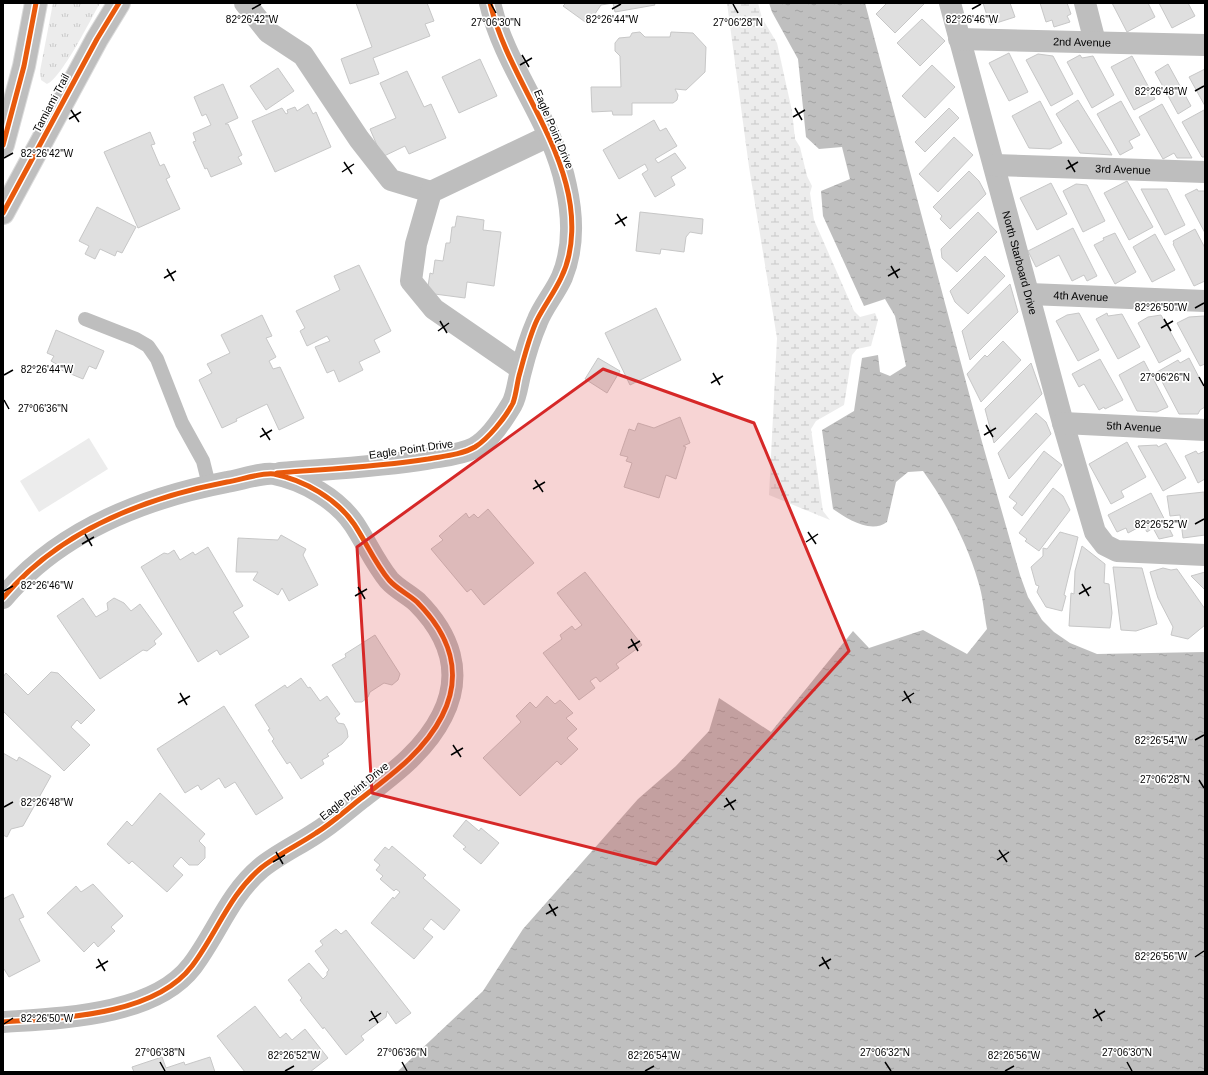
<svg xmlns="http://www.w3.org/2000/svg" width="1208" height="1075" font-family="Helvetica,sans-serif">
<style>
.grass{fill:url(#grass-tufts)}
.wetland{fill:url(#wetland-marsh)}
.garden{fill:#ececec}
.water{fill:url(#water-ripples)}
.building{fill:#dfdfdf;stroke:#c7c7c7}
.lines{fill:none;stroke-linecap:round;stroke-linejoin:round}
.primary-casing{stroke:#dbdbdb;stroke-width:24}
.service{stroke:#bebebe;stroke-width:14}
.minor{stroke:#bebebe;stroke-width:22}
.primary{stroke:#bebebe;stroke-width:22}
.cycleway-casing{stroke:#fff;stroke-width:8}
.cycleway{stroke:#e8590c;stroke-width:5}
.marked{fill:#d62828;fill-opacity:0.2;stroke:#d62828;stroke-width:3;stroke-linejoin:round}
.ticks{fill:none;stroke:#000;stroke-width:1.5}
.labels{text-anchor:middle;stroke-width:3.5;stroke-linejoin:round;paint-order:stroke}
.street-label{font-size:11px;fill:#000;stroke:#fff}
.ticks-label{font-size:10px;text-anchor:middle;fill:#000;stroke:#fff;stroke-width:3.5;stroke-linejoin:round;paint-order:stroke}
</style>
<defs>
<pattern id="grass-tufts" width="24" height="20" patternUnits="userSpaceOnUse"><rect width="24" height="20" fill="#ececec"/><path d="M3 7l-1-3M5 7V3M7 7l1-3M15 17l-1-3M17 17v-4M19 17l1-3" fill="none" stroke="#c9c9c9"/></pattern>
<pattern id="wetland-marsh" width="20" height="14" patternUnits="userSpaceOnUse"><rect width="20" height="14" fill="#ececec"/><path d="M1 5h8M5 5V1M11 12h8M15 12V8" fill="none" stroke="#c9c9c9"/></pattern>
<pattern id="water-ripples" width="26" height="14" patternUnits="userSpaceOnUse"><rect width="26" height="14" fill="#bfbfbf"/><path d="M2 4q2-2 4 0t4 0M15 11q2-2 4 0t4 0" fill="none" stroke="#a2a2a2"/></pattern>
</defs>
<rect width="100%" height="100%" fill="#fff"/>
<path class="grass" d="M53,3H100C91,19 61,79 47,84L41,80L40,71Z"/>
<path class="wetland" d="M727,3H758L762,18L777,43L792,111L795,139L800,147L807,176L812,186L810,193L814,220L854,311L860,317L875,313L878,320L871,346L857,349L852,355L844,405L816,421L811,429L823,511L830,520L769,495L777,338L749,167Z"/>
<path class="garden" d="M89,438L108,469L39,512L20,481Z"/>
<path class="water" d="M769,3H865L982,442L1020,575L1028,597L1042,620L1054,632L1070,643L1097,654L1205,652V1072H397L483,991L523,929L638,799L676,766L709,731L719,698L771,732L853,631L869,648L923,630L967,654L987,629C984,613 983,596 978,581C967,543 946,503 923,471L908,472L896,482L887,522C871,534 847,519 833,509L822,430L854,411L862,358L878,355L880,372L890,376L906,366L895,316L885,299L864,306L823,216L821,191L850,179L842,147L819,149L806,137L798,59L772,12Z"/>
<path class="building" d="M356,3H427L434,21L425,24L430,36L373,58L379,74L350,84L341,59L372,47Z
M566,3H654L655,5L615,12L613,3L601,5L588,24L563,6Z
M887,3H925L895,33L876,14Z
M983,3H1010L1015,17L990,25Z
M1040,3H1067L1071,14L1067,16L1070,22L1054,27L1052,20L1046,22Z
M1112,3H1148L1155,17L1127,32Z
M1159,3H1188L1195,16L1172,28Z
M922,19L945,41L920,66L897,43Z
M640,32L645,37H670L671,32L693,33L706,47L705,72L686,90L675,89L678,95L677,100L673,103H632V115H613L612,111L592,112L591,87H621L620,56L615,51V43L619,38L630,37L632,33Z
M1009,53L1028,92L1009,101L989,63Z
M1038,54L1053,56L1073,94L1051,106L1026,60Z
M1080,55L1082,58L1093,56L1114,95L1092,108L1067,62Z
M1132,56L1155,99L1134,110L1111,67Z
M480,59L497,96L459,113L442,77Z
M1168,64L1191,106L1178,114L1155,72Z
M932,65L955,87L925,118L902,96Z
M278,68L294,91L266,110L250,86Z
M1205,69V106L1189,77Z
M407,71L424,107L431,104L446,138L409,154L405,146L382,157L370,129L396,118L380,83Z
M223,84L238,118L225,124H228L242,155L238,157L242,164L211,177L207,168L205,169L193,142L196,141L193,133L211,125L206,114L202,116L194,97Z
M1078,100L1112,155L1080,153L1056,114Z
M1040,101L1062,143L1050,149L1029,148L1012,116Z
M1121,101L1140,135L1129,141L1133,148L1120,155L1097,114Z
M308,104L313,114L316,112L331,147L275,172L252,121L282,108L286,114L288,113L287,110L295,107L297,111Z
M1162,104L1192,158H1177L1174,153L1163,159L1139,117Z
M949,108L959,118L925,152L915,142Z
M1204,110L1205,157H1202L1182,122Z
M654,120L660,131L666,128L677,146L655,159L658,163L675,153L686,168L671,177L675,185L655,197L642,174L648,170L645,164L619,179L603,150Z
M150,132L155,144L151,145L160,166L164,164L170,177L166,179L180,209L138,228L104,152Z
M954,137L973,155L938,192L919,174Z
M969,171L979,181L986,194L950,229L940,219L942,216L933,207Z
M1127,181L1153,227L1129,240L1104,193Z
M1051,183L1067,214L1037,230L1020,198Z
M1076,184L1087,185L1105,221L1083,232L1063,191Z
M1141,189H1167L1185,225L1165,235Z
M1197,189L1198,191H1205V233L1185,195Z
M97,207L136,227L122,253L117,251L115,256L100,249L95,259L85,254L89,246L79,241Z
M640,212L703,219L702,234L690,232L686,237L684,252L661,249L660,254L636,251Z
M978,212L997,232L957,272L942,258L941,249Z
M457,216L484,220L483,230L501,232L494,286L467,282L465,298L427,293L430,273L433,274L435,260L443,261L446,243H450L452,227H455Z
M1073,228L1097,276L1087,281L1084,275L1072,281L1059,255L1036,267L1028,251Z
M1195,229L1205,248V281L1194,286L1173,244L1174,243L1173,241Z
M1115,233L1136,272L1115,284L1094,245L1104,240L1103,238Z
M1155,234L1175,270L1152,282L1133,247Z
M985,256L1005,276L968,314L955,302L950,291Z
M359,265L391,331L374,340L380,352L359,362L363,370L339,382L334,370L327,373L315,347L330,341L327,336L307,346L300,331L305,328L296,311L340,290L334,276Z
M1010,284L1018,312L970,360L962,331Z
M656,308L681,360L630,385L605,333Z
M1079,313L1099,350L1078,361L1056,321L1067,315Z
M1107,313L1108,316L1122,314L1140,347L1118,359L1096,319Z
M262,315L272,336L266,338L276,357L269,361L273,369L280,367L304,418L279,430L267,404L236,419L237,421L222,428L199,380L212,373L207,364L230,353L221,335Z
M1161,315L1181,351L1159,363L1138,323L1148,317Z
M1204,316L1205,364L1200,366L1177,323L1189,317Z
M56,330L104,351L96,369L89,366L83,379L59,369L60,366L51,361L54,356L47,353Z
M1003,341L1021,360L981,402L967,374L985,355L987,357Z
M598,358L620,371L607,393L585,379Z
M1189,358L1205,389V407L1200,410L1198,414H1179L1157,372L1178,360L1180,363Z
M1100,359L1123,400L1105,409L1104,407L1099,410L1084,384L1079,387L1072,374Z
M1144,361L1168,407L1157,412L1137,411L1119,375Z
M1031,363L1042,394L994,443L985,409Z
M1036,413L1046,422L1051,434L1009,479L998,453Z
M680,417L690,443L683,446L686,447L676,479L666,475L659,498L624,487L632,463L626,461L628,457L620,455L629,429L635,431L638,423L654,428Z
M1127,442L1146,477L1121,491L1124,497L1111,504L1089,464Z
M1166,443L1186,478L1163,491L1138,446L1157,445L1158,447Z
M1044,451L1062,465L1022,516L1013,508L1017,503L1009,497Z
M1196,451L1198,454L1205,451V479L1198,483L1185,456Z
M1053,488L1063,496L1070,510L1039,551L1025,541L1027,539L1019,533Z
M1204,492L1205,535L1183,538L1180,515L1170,516L1167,496Z
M1151,493L1173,536L1159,539L1153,528L1147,532L1143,525L1128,533L1126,528L1117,532L1108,515Z
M488,509L534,563L484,605L471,589L467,592L431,549L443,540L439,536L466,513L469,518L474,514L478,518Z
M1060,532L1078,537L1064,595L1066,596L1062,611L1046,607L1037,592L1039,586L1036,585L1031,567L1043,556V548L1047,549Z
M281,535L306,549L303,555L318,585L289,601L282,588L278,595L253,580L258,572H236L238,538L278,540Z
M1082,546L1105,564L1104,583L1109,584L1112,613L1110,628L1069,626L1071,593L1074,594L1075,571Z
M208,547L243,606L233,612L249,637L220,655L217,650L198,662L141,567L164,553L168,554L174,550L180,560L193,552L195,555Z
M1113,567L1142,568L1157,624L1136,631L1121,630Z
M1163,568L1171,570L1177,569L1205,609V625L1188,639L1171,635L1173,627L1158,598L1150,572Z
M585,572L642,645L616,664L619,668L600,682L596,677L590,681L595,688L579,700L543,653L562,639L560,635L572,626L575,630L582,625L557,593Z
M1205,572V590L1191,576Z
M83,598L96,617L108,610L107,603L114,598L124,603L131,611L140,604L162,634L154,641L156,644L147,651L143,650L100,679L57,616Z
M375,635L400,674L398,680L392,685L384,683L370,692L368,697L362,702H355L332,665L346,657L345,654Z
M51,672L58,673L95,710L81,724L77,720L71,727L90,745L64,771L3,711V677L6,673L28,695Z
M301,678L308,688L310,687L320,701L327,696L340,714L335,718L338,723L344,724L347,730L348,737L342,744L327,754L329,756L322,760L324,764L301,779L290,762L287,764L272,741L274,739L268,730L270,729L255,705L285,685L287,688Z
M547,696L555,704L560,700L573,713L566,718L577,729L567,738L578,749L561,765L557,761L520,796L483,758L521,722L516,716L530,702L536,708Z
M224,706L283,798L256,815L235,782L225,788L219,778L201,790L198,785L185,793L157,749Z
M3,753L17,761L19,757L51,776L23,826L11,829L7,837L3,835Z
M160,793L205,834L199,841L205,847V858L198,865H189L181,857L173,866L183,875L167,892L132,861L129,864L107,844L127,821L132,826Z
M466,820L479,831L481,828L499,843L481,864L463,849L466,847L453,836Z
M392,846L426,875L423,878L460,910L444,930L431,919L423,929L433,937L414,959L371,923L393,897L394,899L400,892L396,889L394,891L380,879L383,876L376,870L380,865L374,860L385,847L389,850Z
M93,884L123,916L111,927L115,931L98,947L94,942L84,952L47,913L76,886L81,892Z
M13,894L24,917L19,919L40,961L9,977L4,969L3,970V899Z
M336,929L341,934L346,930L411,1013L396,1024L387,1011L386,1017L361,1036L364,1040L346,1055L324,1027L323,1029L300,1000L302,998L288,980L309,963L323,979L327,975V972L329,970L315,951L323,945L320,941Z
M255,1006L280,1038L286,1033L292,1040L305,1029L328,1058L310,1072H245L217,1036Z
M162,1057L166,1068L184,1062L185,1065L210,1057L215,1072H134L132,1067Z"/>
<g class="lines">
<g class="primary-casing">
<path id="primary" d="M3,145L24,66L36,3
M3,213L97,39L119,3"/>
</g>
<path class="service" d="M85,319L136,339L148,346L157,359L182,423L203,461L209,485"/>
<g class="minor">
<path d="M245,3L268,32L303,55L359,139L391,180L431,192"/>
<path id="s1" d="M950,3L1063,423L1095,532L1105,545L1117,551L1205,555"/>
<path d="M1085,3L1095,42"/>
<path id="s2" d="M959,39L1205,45"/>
<path id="s3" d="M994,165L1205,172"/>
<path id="s4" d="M1029,294L1205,301"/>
<path d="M521,369L434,309L411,281L416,244L431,192L549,136"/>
<path id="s5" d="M1063,423L1205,430"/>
<path d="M280,473C329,469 379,467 427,459C443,456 460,455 474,448C490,440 503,419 512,404C517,395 518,381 521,371C525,355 530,338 537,322C543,306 555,293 562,277C574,248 573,217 566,186C553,121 505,68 490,3"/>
<path d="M3,598C59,531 144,498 227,482C240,480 263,472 274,474C304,480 337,499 354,524C366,542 375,563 389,580C397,589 408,594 417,602C449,634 464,673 442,716C424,752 390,776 359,800C345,811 331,824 316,833C298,845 277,855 261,868C229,895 217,933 192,966C154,1016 61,1018 3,1022"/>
</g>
<use href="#primary" class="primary"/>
<g class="cycleway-casing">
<path id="cycleway" d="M3,145L24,66L36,3
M3,213L97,39L119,3
M277,473C328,469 378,467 428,459C444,456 461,455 475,447C488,439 506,417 513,403C516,395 517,384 519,376C524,358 529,337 537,320C544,306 554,293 561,278C575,250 574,214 566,184C549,120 505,66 490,3
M3,598C59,531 144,498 227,482C240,480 263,472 274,474C304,480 337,499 354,524C366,542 375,563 389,580C397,589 408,594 417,602C449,634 464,673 442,716C424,752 390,776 359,800C345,811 331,824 316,833C298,845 277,855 261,868C229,895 217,933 192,966C154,1016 61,1018 3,1022"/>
</g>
<use href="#cycleway" class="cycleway"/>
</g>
<path class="marked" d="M603,369L754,423L849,651L656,864L372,793L357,547Z"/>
<path class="ticks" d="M491,4L496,13M733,4L738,13M252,9L261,4M612,9L621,4M972,9L981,4M522,55L529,67M520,65L532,58M1195,91L1204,86M795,108L802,120M71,110L79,122M793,117L805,110M69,119L81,112M4,158L13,153M1068,160L1075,172M344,162L352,174M1066,169L1078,162M342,172L354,164M617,214L625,226M615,224L627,217M891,266L898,278M167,269L174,281M888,276L900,269M164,278L176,271M1195,308L1204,303M1164,319L1171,331M440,321L447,333M1161,328L1173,321M438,331L449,323M713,373L720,385M4,375L13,370M1199,377L1204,386M711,383L723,376M4,400L9,409M986,425L993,437M262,428L270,440M984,435L996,428M260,437L272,430M535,480L543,492M533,489L545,482M1195,524L1204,519M808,532L816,544M85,534L92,546M806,542L818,534M82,544L94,537M1082,584L1089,596M358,587L365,599M4,591L13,586M1079,594L1091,587M355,596L367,589M631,639L638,651M628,648L640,641M904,691L911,703M180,693L187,705M902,701L914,693M178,703L190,696M1195,740L1204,735M453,745L461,757M451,755L463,748M1199,780L1204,788M726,798L734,810M4,807L13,802M724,807L736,800M999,850L1007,862M276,852L283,864M997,860L1009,852M273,862L285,855M549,904L556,916M546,914L558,907M822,957L829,969M1195,957L1204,951M98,959L105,971M819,966L831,959M96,968L108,961M1095,1009L1102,1021M371,1011L378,1023M1093,1018L1105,1011M369,1021L381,1013M4,1024L13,1018M160,1062L165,1071M402,1062L407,1071M885,1062L891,1071M1127,1062L1132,1071M285,1071L294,1066M645,1071L654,1066M1005,1071L1014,1066"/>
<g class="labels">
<g class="street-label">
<text dy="4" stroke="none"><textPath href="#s2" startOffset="123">2nd Avenue</textPath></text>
<text transform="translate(51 103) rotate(-62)" y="4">Tamiami Trail</text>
<text transform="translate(554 129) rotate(67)" y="4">Eagle Point Drive</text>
<text dy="4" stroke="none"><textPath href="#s3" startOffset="129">3rd Avenue</textPath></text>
<text dy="4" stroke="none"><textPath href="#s1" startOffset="269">North Starboard Drive</textPath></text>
<text dy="4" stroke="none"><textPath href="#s4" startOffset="52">4th Avenue</textPath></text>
<text dy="4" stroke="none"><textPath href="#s5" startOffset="71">5th Avenue</textPath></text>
<text transform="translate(411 449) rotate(-8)" y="4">Eagle Point Drive</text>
<text transform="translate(354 791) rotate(-39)" y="4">Eagle Point Drive</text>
</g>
</g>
<g class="ticks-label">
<text x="252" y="23">82°26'42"W</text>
<text x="612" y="23">82°26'44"W</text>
<text x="972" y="23">82°26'46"W</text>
<text x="496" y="26">27°06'30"N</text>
<text x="738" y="26">27°06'28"N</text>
<text x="1161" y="95">82°26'48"W</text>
<text x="47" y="157">82°26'42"W</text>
<text x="1161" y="311">82°26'50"W</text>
<text x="47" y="373">82°26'44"W</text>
<text x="1165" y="381">27°06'26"N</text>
<text x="43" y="412">27°06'36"N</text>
<text x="1161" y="528">82°26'52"W</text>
<text x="47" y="589">82°26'46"W</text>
<text x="1161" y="744">82°26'54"W</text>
<text x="1165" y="783">27°06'28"N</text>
<text x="47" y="806">82°26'48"W</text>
<text x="1161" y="960">82°26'56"W</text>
<text x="47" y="1022">82°26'50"W</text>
<text x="160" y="1056">27°06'38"N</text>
<text x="402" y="1056">27°06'36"N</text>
<text x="885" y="1056">27°06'32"N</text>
<text x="1127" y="1056">27°06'30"N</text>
<text x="294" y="1059">82°26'52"W</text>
<text x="654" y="1059">82°26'54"W</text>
<text x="1014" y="1059">82°26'56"W</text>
</g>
<rect width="1208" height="1075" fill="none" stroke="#000000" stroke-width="8"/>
</svg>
